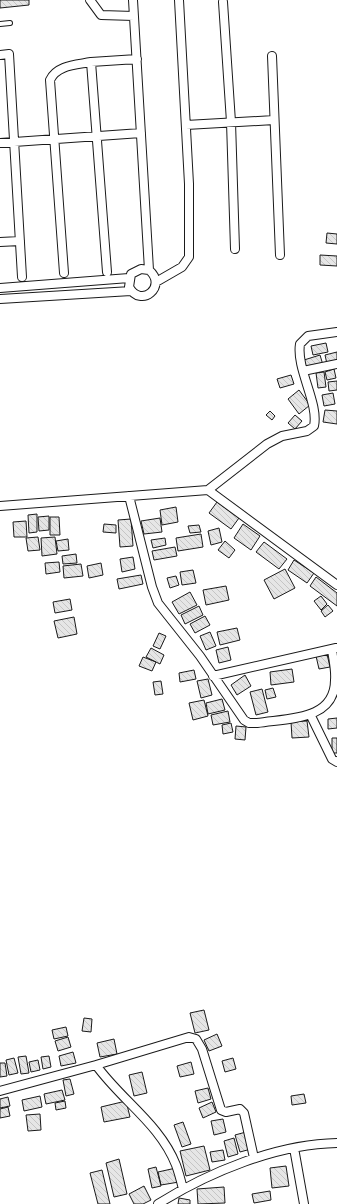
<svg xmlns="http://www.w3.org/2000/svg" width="337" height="1204" font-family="'IBM Plex Sans',sans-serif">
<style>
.building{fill:url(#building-back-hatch);stroke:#1a1a1a}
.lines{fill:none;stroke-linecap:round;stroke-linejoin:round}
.lane-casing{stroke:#1a1a1a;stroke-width:6}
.street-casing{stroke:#1a1a1a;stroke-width:10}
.lane{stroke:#fff;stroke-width:4}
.street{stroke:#fff;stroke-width:8}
</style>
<defs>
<pattern id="building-back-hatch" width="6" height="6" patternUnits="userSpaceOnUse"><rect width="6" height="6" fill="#e6e6e6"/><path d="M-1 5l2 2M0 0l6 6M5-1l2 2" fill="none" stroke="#c5c5c5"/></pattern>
</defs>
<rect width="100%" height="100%" fill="#fff"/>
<path class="building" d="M0,0H29V5L0,8Z
M327,233L337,234V244L326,243Z
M320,255L337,256V266L320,265Z
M326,343L328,352L313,355L311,346Z
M337,352V363L327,364L325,355Z
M320,355L323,365L307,370L304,360Z
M334,369L336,378L327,380L325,372Z
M324,372L326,387L318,388L316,373Z
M291,375L294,384L280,388L277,379Z
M337,381V390L329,391L328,382Z
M299,390L310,405L299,414L288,399Z
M333,393L335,404L324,406L322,395Z
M325,410L337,411V424L323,422Z
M270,411L275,416L272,420L266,415Z
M295,415L302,421L295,429L288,423Z
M217,502L239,518L231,529L209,513Z
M176,507L178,522L162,525L160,510Z
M37,514V532L29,533L28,515Z
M49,516V530L39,531L38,517Z
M50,517H59L60,535H50Z
M160,518L162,532L144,534L141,521Z
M131,519L133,546L120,547L118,520Z
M26,521L27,537H14L13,522Z
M104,524L116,525V533L103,532Z
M243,524L260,536L251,550L234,538Z
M199,525L201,532L190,533L188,526Z
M219,528L222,542L211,545L208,531Z
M201,534L203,547L178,551L176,538Z
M38,537L40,550L28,551L26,538Z
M55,537L57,554L42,556L41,538Z
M165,538L166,545L153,548L151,540Z
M68,539L69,550L58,551L56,541Z
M225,541L235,550L229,558L218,550Z
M264,542L287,559L279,569L256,552Z
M175,547L177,556L154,560L152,551Z
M76,554L77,563L63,564L62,556Z
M133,557L135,569L122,572L120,559Z
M294,560L314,573L307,583L288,570Z
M59,562L60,572L46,574L45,563Z
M101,563L103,575L89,578L87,566Z
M81,564L83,576L64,578L63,566Z
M285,569L295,588L274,599L264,580Z
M193,570L196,583L182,585L180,572Z
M141,575L143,584L119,589L117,579Z
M176,576L179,585L170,588L167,578Z
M316,577L337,593V606L310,586Z
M226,586L229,600L206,605L203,590Z
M190,592L197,605L179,614L172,602Z
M321,596L327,604L321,610L314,601Z
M70,599L72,610L55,613L53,602Z
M328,605L333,611L325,617L321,611Z
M199,606L203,615L185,624L181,615Z
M205,616L210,625L195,633L190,624Z
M74,617L77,634L58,638L54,621Z
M237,628L240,640L220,645L217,632Z
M210,632L216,646L206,650L200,636Z
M159,633L166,636L160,649L153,646Z
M228,647L231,660L219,663L216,650Z
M151,648L164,655L160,664L146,657Z
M327,654L330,667L319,669L316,656Z
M143,657L156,662L152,671L139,666Z
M292,669L294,682L271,685L270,672Z
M194,670L196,679L180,682L179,673Z
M245,675L251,686L237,695L231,685Z
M208,679L212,695L201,698L197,681Z
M161,681L163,694L155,695L153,682Z
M273,688L276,697L267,699L265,690Z
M262,689L268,712L256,715L250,692Z
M222,699L225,710L208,714L206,703Z
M204,700L208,716L193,720L189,703Z
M228,711L230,722L213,725L211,715Z
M337,718V728L328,729V719Z
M307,721L309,737L292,738L291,722Z
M231,723L233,732L223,734L222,725Z
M236,726L246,727L245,740L235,739Z
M332,738H337V753H332Z
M204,1010L209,1030L195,1033L190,1013Z
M84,1018L92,1019L91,1032L82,1031Z
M66,1027L68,1036L54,1039L52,1030Z
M217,1034L222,1046L209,1051L204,1040Z
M68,1037L71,1047L58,1051L55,1041Z
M114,1039L117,1054L100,1057L97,1043Z
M73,1052L76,1063L61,1066L59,1056Z
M26,1056L29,1073L21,1074L18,1057Z
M49,1056L51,1067L43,1069L41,1057Z
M14,1058L18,1073L9,1075L6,1060Z
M233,1058L236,1069L225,1072L222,1061Z
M38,1060L40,1070L31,1072L29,1062Z
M191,1062L194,1074L180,1077L177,1066Z
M0,1063H5L7,1076L0,1077Z
M142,1072L147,1093L134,1096L129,1075Z
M70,1079L74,1094L66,1096L63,1080Z
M208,1088L211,1099L198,1103L195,1091Z
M62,1090L65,1100L46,1104L44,1094Z
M304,1094L306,1103L292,1105L291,1096Z
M40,1096L42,1107L24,1111L22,1100Z
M8,1097L10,1106L0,1108V1099Z
M65,1101L66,1108L56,1110L55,1103Z
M126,1101L130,1117L104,1122L101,1107Z
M212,1102L216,1112L203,1118L199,1108Z
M8,1107L10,1116L0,1118V1109Z
M40,1114L41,1130L28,1131L26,1115Z
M223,1119L226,1132L214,1135L211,1121Z
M183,1122L191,1144L182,1147L174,1125Z
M246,1132L251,1149L240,1152L235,1135Z
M234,1138L238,1154L228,1157L224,1141Z
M204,1146L210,1170L186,1176L180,1151Z
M223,1150L225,1160L212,1162L210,1152Z
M119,1159L127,1194L114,1197L106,1163Z
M286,1166L289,1186L272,1188L270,1168Z
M156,1167L161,1186L152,1188L148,1169Z
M176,1168L179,1182L161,1185L158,1172Z
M102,1170L110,1204H98L90,1173Z
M144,1186L151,1200L143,1204H134L129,1194Z
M224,1187L225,1203L198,1204L197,1189Z
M270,1191L271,1200L254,1203L252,1194Z
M179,1198L190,1200V1204H178Z"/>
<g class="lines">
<g class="lane-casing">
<path id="lane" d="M0,24L10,23"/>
</g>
<g class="street-casing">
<path id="street" d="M90,0L101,15L134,16
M133,0L149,270C168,286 141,309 129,287L131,274L141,269L149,270
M223,2L231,122L235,249
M0,55L9,54L22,277
M272,56L280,255
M186,125L274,120
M0,143L141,133
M0,242L20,241
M107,272L91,62L137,59
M64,273L50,80C57,65 76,65 91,62
M156,282L182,267L189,257V184L179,0
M0,288L129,278
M0,299L131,291
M303,371L337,364
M208,490L337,585
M129,496L152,587L158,603L200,656L244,720L249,723H257C287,718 335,721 335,680C336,670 333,659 332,649
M0,506L208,490L267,444L282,436L307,431L314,426C319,403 296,369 300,344L308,336L337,332
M213,676L336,648
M310,714L332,759L337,762
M96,1065L189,1037L196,1039L202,1049L221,1110L226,1112L240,1109L244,1113L254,1158
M0,1091L96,1065C121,1100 160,1124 176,1165C179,1173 181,1181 183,1189
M294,1148L304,1204
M158,1204C209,1172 277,1144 337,1143"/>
</g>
<use href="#lane" class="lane"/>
<use href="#street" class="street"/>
</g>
</svg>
